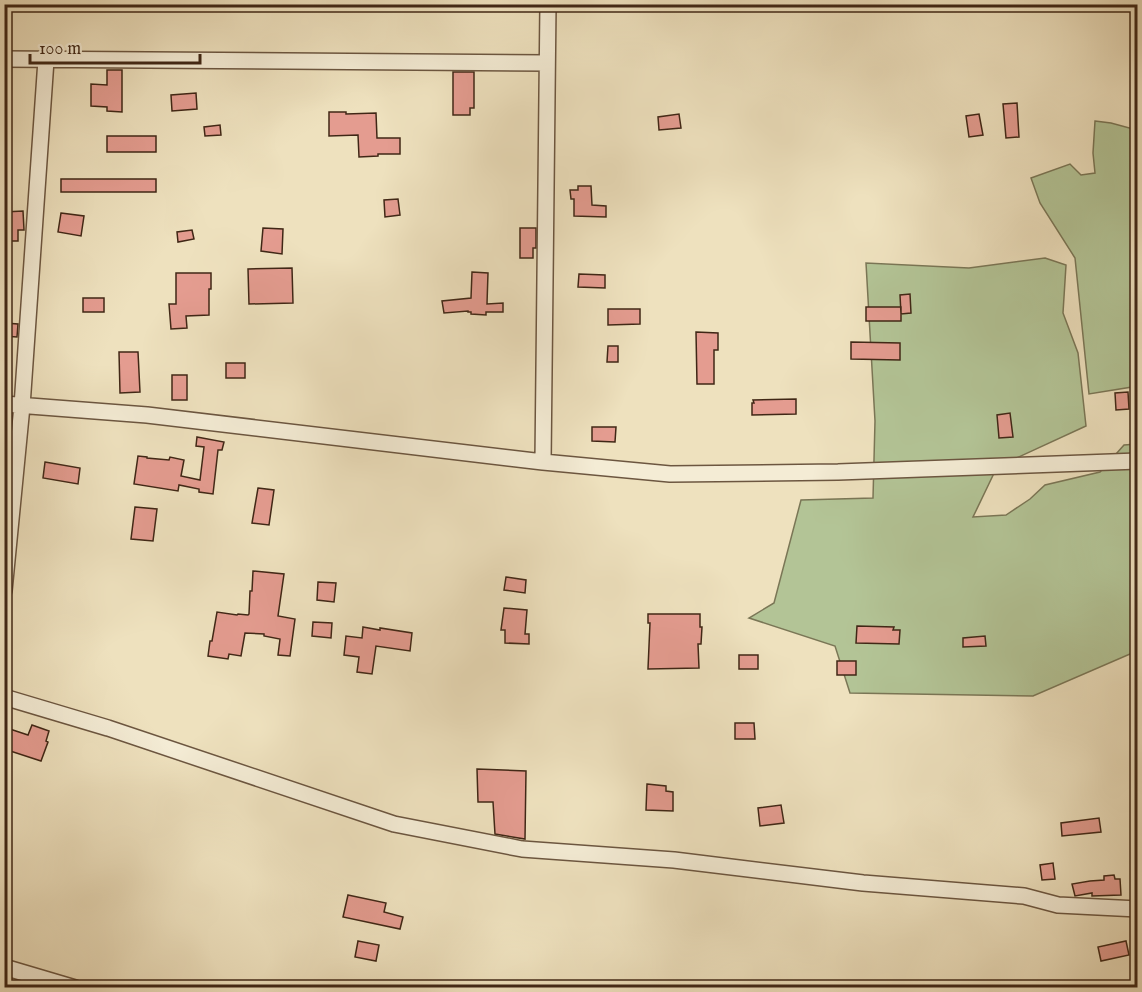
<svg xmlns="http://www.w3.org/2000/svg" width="1142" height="992" font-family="'IM FELL English',serif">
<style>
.green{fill:#b3c496;stroke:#7a7656;stroke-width:1.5}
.building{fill:#e49c90;stroke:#402716;stroke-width:1.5}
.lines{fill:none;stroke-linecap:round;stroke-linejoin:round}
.minor-casing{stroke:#6c5640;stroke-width:18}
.minor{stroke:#f4ecd5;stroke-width:15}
</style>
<rect width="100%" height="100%" fill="#eee1be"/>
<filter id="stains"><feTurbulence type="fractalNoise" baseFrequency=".00333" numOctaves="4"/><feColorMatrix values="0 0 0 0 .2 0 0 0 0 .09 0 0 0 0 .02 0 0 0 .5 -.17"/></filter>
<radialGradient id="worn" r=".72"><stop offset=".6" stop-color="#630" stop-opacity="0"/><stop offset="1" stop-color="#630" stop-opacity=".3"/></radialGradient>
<path class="green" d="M1095,121L1111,123L1137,130L1138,386L1089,394L1075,258L1040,203L1031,178L1070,164L1081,175L1095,173L1093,153Z
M1045,258L1066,265L1063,313L1078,353L1086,426L997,467L973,517L1006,515L1030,499L1045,485L1100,472L1124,445L1137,444V651L1033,696L850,693L835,646L749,618L774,603L801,500L873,498L875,421L866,263L969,268Z"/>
<path class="building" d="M107,70H122V112L107,111V107L91,106V84L107,85Z
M453,72H474V108H470V115H453Z
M196,93L197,109L172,111L171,95Z
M1017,103L1019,137L1006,138L1003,104Z
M329,112H346V114L376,113L377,138H400V154H378V156L359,157L358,135L329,136Z
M679,114L681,128L659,130L658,117Z
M979,114L983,135L969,137L966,116Z
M220,125L221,135L205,136L204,127Z
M107,136H156V152H107Z
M61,179H156V192H61Z
M578,186H591L592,205L606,206V217L574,216V199H571L570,190H578Z
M398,199L400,215L385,217L384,200Z
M23,211L24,230H18V241H4V212Z
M61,213L84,216L81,236L58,232Z
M263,228L283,229L282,254L261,251Z
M520,228H536V248H533V258H520Z
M192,230L194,239L178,242L177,232Z
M292,268L293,303L249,304L248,269Z
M472,272L488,273L487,304L503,303V312H486V315L471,314V312H468V311L444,313L442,301L471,298Z
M176,273H211V289H209V315L186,316L187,328L171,329L169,304H176Z
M579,274L605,275V288L578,287Z
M910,294L911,313L901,314L900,295Z
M83,298H104V312H83Z
M866,307H901V321H866Z
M608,309H640V324L608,325Z
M4,323L18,324L17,337L4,336Z
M696,332L718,333V350H714V384H697Z
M851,342L900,343V360L851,359Z
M608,346H618V362H607Z
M119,352H138L140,392L120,393Z
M226,363H245V378H226Z
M172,375H187V400H172Z
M1128,392L1129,409L1116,410L1115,393Z
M796,399V414L752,415V403H754L753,400Z
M1010,413L1013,437L999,438L997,415Z
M592,427H616L615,442L592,441Z
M197,437L224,442L222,450H218L213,494L199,492V489L179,485L178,491L134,484L138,456L147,457V458L169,460L170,457L184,460L181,476L200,480L204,447L196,446Z
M45,462L80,468L78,484L43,478Z
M258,488L274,490L269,525L252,523Z
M135,507L157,509L153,541L131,539Z
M253,571L284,574L278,616L295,619L290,656L278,655L280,639L264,636V634L245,633L241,656L229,654L228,659L208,656L210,641H212L217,612L237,615L238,614L248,615L249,614L250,591H252Z
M506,577L526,580L525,593L504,590Z
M318,582L336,583L334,602L317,600Z
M504,608L527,610L525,634H529V644L505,643V630H501Z
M648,614H700V627H702L701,644H698L699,668L648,669L650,623H648Z
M313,622L332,623L331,638L312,636Z
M857,626L894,627L893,630H900L899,644L856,643Z
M363,627L380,630V628L412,633L410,651L376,646L372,674L357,672L359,657L344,655L346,636L362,638Z
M985,636L986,646L963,647V638Z
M739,655H758V669H739Z
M837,661H856V675H837Z
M735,723H754L755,739H735Z
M32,725L49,731L46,741L48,742L41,761L4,749V727L28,735Z
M477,769L526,771L525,839L495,834L493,802H478Z
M647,784L666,786V791L673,792V811L646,810Z
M781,805L784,823L760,826L758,808Z
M1099,818L1101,832L1062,836L1061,823Z
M1053,863L1055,879L1042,880L1040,865Z
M1114,875L1115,879H1120L1121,895L1092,896V893L1075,896L1072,884L1090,881L1104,880V876Z
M348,895L386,903L384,912L403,917L400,929L343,917Z
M358,941L379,945L376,961L355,957Z
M1126,941L1129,955L1101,961L1098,947Z"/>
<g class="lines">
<g class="minor-casing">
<path id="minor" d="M4,59L547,63
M4,404L147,415L543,462L670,474L838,472L1138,461
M543,462L548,4
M4,591L22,406L46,60
M4,697L108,728L394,824L522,849L674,860L863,883L1024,896L1058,905L1138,909
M4,967L75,988"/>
</g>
<use href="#minor" class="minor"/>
</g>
<rect width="1142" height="992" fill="none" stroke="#eee1be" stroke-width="24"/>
<rect x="6" y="6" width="1130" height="980" fill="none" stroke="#402716" stroke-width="3"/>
<rect x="12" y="12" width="1118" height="968" fill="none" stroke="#402716" stroke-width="1.5"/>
<path d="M30 54v9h170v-9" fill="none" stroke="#402716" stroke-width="3"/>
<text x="39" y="54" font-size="18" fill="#402716" stroke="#f4ecd5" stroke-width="4.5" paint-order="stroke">100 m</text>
<rect width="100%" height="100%" filter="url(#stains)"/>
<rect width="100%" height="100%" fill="url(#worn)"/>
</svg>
